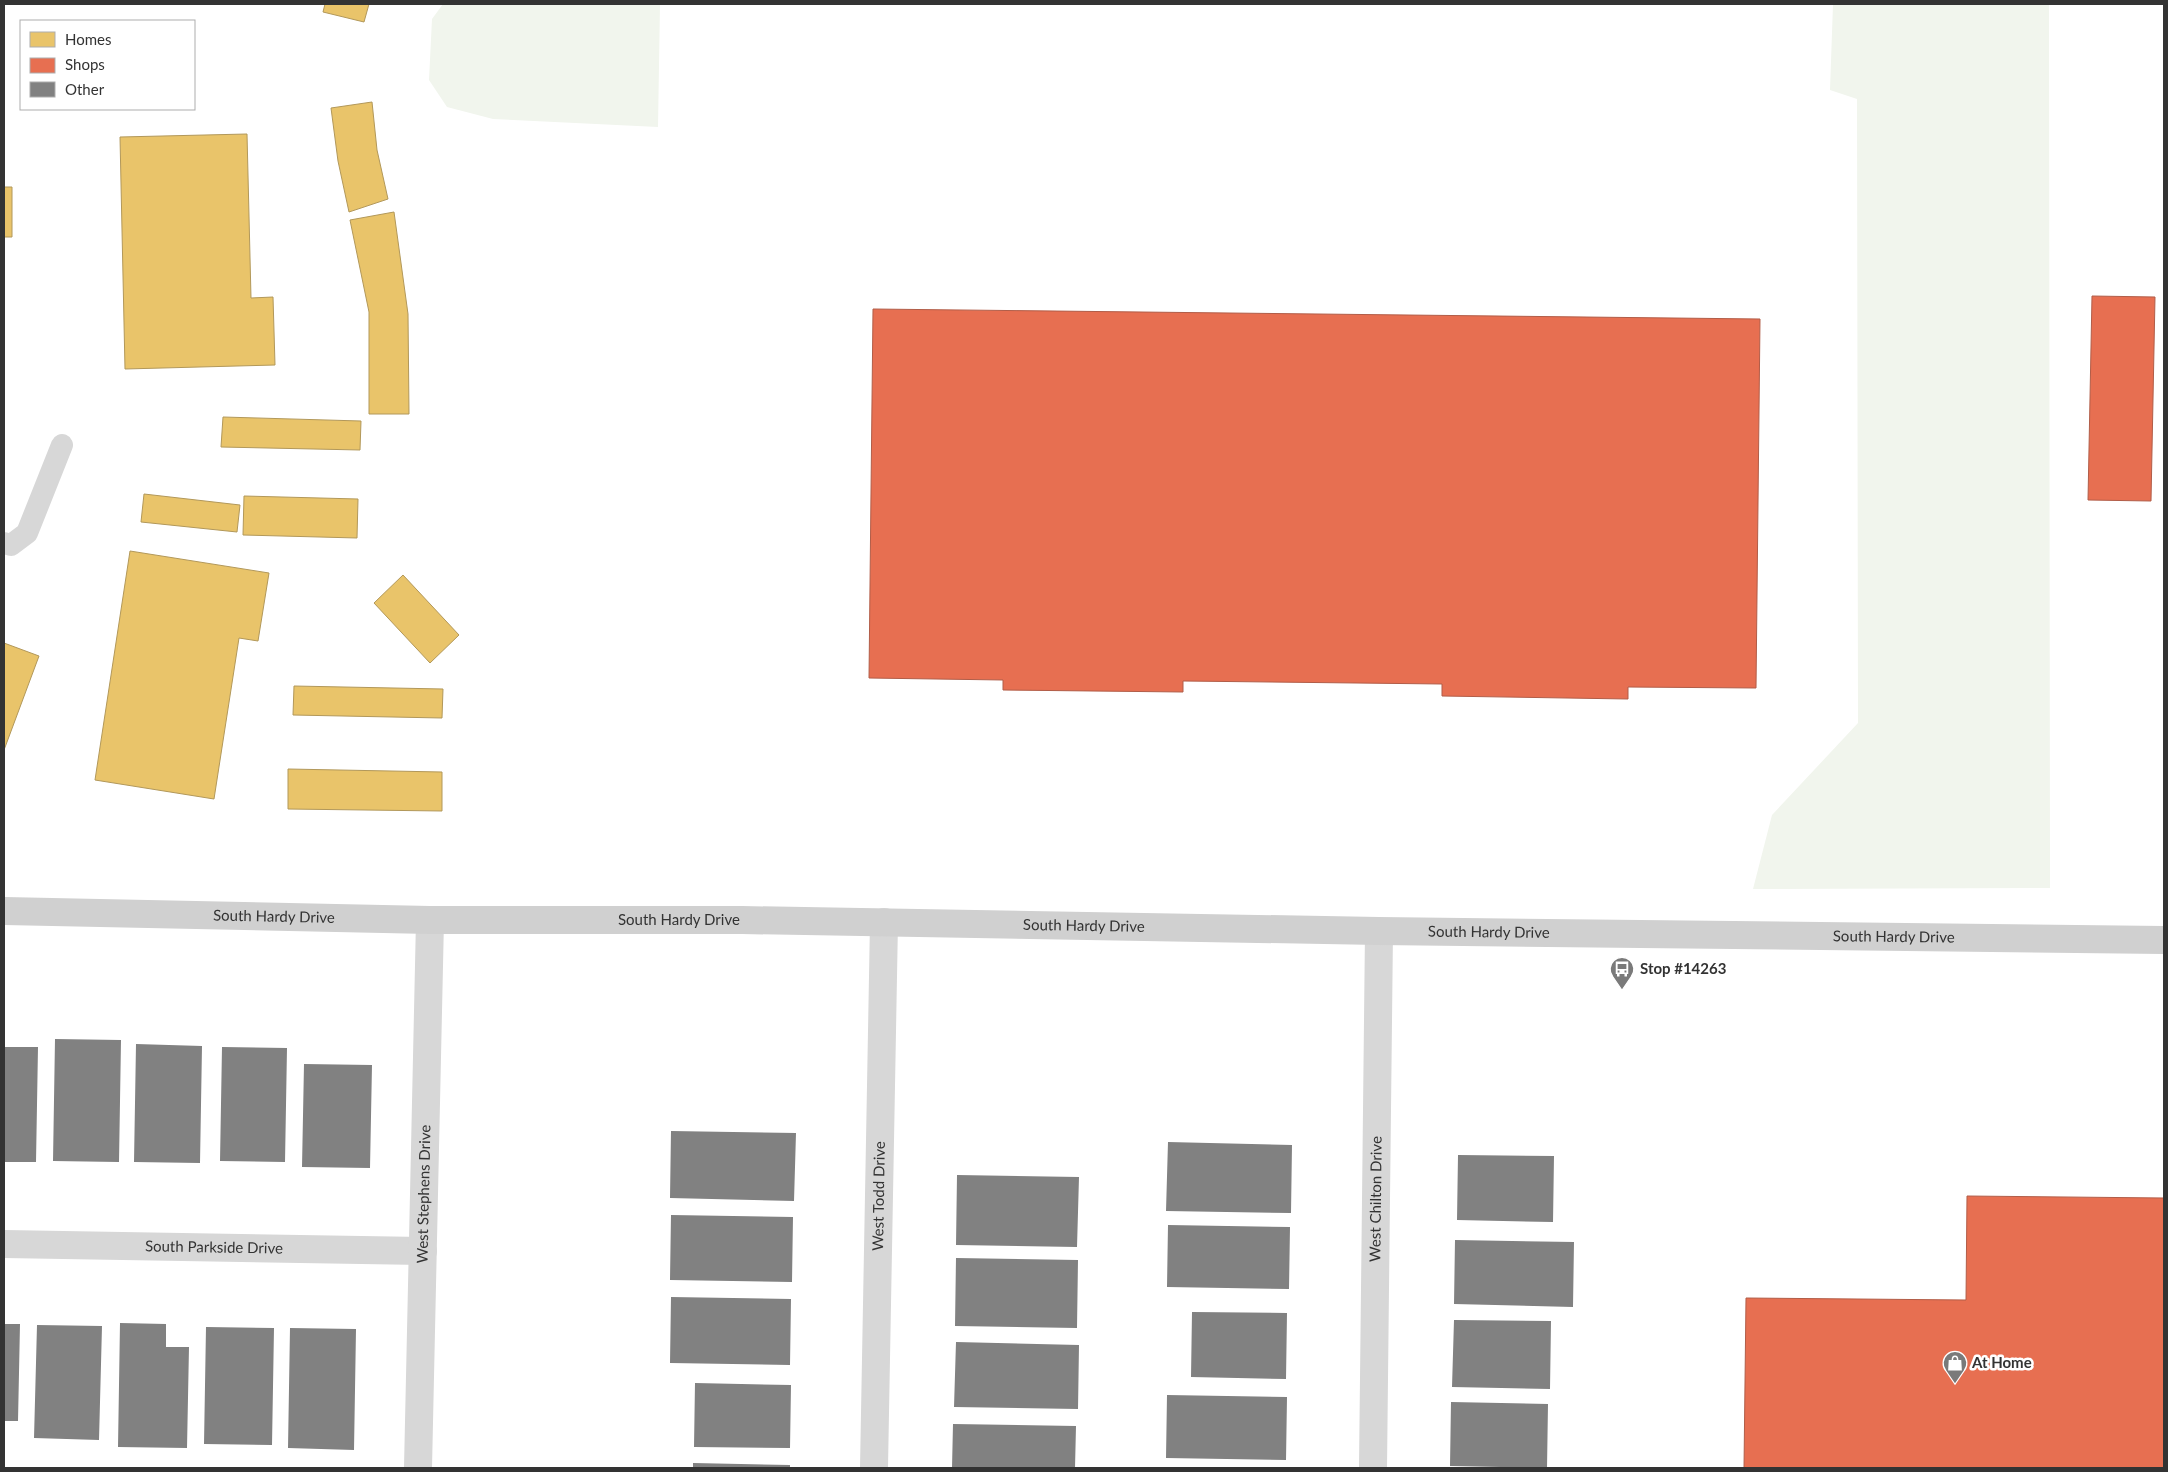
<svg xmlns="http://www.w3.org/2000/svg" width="2168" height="1472" font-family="Lato,sans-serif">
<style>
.green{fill:#f1f5ed}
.homes{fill:#e9c46a;stroke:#b2985a}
.shops{fill:#e76f51;stroke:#b15d48}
.building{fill:#818181}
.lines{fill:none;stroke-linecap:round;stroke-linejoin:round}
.lane{stroke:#d7d7d7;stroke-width:22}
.street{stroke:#d7d7d7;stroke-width:28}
.secondary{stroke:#d0d0d0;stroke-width:28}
.labels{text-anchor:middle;stroke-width:5;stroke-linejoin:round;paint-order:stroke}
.street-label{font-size:15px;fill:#333;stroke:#fff}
.poi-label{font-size:15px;font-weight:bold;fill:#333;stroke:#fff;text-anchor:start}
</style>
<rect width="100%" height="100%" fill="#fff"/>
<path class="green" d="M443,4H660L658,127L493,119L447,107L429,80L432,19Z
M1833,4H2049L2050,888L1753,889L1772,815L1858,723L1857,99L1830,90Z"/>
<path class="homes" d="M325,4H369L364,22L323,12Z
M372,102L377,150L388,199L349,212L338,161L331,108Z
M247,134L251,298L273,297L275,365L125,369L120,137Z
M4,187H12V237H4Z
M394,212L408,314L409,414H369V312L350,220Z
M223,417L361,421L360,450L221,447Z
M144,494L240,505L237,532L141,522Z
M244,496L358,499L357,538L243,535Z
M130,551L269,573L258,641L239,638L214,799L95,780Z
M403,575L459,635L430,663L374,603Z
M4,643L39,656L4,750Z
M294,686L443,689L442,718L293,715Z
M288,769L442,772V811L288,809Z"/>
<path class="shops" d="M2092,296L2155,297L2151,501L2088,500Z
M873,309L1760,319L1756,688L1628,687V699L1442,696V684L1183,681V692L1003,690V680L869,678Z
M1967,1196L2164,1198V1468H1744L1746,1298L1966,1300Z"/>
<path class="building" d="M55,1039L121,1040L119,1162L53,1161Z
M136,1044L202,1046L200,1163L134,1162Z
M4,1047H38L36,1162H4Z
M222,1047L287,1048L285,1162L220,1161Z
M304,1064L372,1065L370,1168L302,1167Z
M671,1131L796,1133L794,1201L670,1198Z
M1168,1142L1292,1145L1291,1213L1166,1211Z
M1458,1155L1554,1156L1553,1222L1457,1220Z
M957,1175L1079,1177L1077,1247L956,1245Z
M671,1215L793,1217L792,1282L670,1280Z
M1168,1225L1290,1227L1289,1289L1167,1287Z
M1455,1240L1574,1242L1573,1307L1454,1304Z
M956,1258L1078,1260L1077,1328L955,1326Z
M671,1297L791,1299L790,1365L670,1363Z
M1192,1312L1287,1313L1286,1379L1191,1377Z
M1454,1320L1551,1321L1550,1389L1452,1387Z
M120,1323L166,1324V1347H189L187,1448L118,1447Z
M4,1324H20L18,1421H4Z
M37,1325L102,1326L99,1440L34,1438Z
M206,1327L274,1328L272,1445L204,1444Z
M290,1328L356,1329L354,1450L288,1448Z
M956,1342L1079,1345L1078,1409L954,1407Z
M695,1383L791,1385L790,1448L694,1447Z
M1167,1395L1287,1397L1286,1460L1166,1458Z
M1451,1402L1548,1404L1547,1468L1450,1466Z
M953,1424L1076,1426L1075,1468H952Z
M693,1463L790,1465V1468H693Z"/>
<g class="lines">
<path class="lane" d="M4,543L11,545L27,533L62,445"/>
<g class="street">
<path id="s1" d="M4,1244L423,1251"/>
<path id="s2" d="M418,1468L430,920"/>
<path id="s3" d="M874,1468L884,922"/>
<path id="s4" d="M1373,1468L1379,931"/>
</g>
<path class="secondary" id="s5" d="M4,911L430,920H742L1379,931L2164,940"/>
</g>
<defs>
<g id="bus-pin" transform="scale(1.25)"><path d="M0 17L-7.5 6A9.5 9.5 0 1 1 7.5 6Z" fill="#7a7a7a" stroke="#fff"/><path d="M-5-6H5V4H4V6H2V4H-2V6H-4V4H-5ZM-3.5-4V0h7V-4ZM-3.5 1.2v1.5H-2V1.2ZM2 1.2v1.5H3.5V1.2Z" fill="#fff"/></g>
<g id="shop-pin" transform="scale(1.25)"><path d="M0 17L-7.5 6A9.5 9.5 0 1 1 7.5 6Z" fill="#7a7a7a" stroke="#fff"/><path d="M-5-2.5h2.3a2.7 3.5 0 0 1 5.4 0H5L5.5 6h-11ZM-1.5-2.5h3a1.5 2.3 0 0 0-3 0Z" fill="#fff"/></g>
</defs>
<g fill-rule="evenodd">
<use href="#bus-pin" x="1622" y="969"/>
<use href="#shop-pin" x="1955" y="1363"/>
</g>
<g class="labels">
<g class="street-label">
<text dy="5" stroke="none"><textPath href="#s5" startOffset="270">South Hardy Drive</textPath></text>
<text dy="5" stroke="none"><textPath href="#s5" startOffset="675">South Hardy Drive</textPath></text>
<text dy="5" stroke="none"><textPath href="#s5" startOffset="1080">South Hardy Drive</textPath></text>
<text dy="5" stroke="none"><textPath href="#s5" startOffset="1485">South Hardy Drive</textPath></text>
<text dy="5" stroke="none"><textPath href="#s5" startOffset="1890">South Hardy Drive</textPath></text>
<text dy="5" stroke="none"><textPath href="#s2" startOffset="274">West Stephens Drive</textPath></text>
<text dy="5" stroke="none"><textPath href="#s3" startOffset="272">West Todd Drive</textPath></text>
<text dy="5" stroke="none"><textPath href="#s4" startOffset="269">West Chilton Drive</textPath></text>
<text dy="5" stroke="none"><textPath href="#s1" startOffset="210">South Parkside Drive</textPath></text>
</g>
<g class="poi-label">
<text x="1640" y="974">Stop #14263</text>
<text x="1972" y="1368">At Home</text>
</g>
</g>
<rect width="2168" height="1472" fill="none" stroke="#333333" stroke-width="10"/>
<rect x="20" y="20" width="175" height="90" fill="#ffffff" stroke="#adadad"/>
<rect x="30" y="32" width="25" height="15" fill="#e9c46a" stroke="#adadad"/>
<text x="65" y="45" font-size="15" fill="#333333">Homes</text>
<rect x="30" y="58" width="25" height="15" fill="#e76f51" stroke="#adadad"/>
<text x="65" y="70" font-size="15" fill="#333333">Shops</text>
<rect x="30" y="82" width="25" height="15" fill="#818181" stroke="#adadad"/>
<text x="65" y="95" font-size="15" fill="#333333">Other</text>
</svg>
